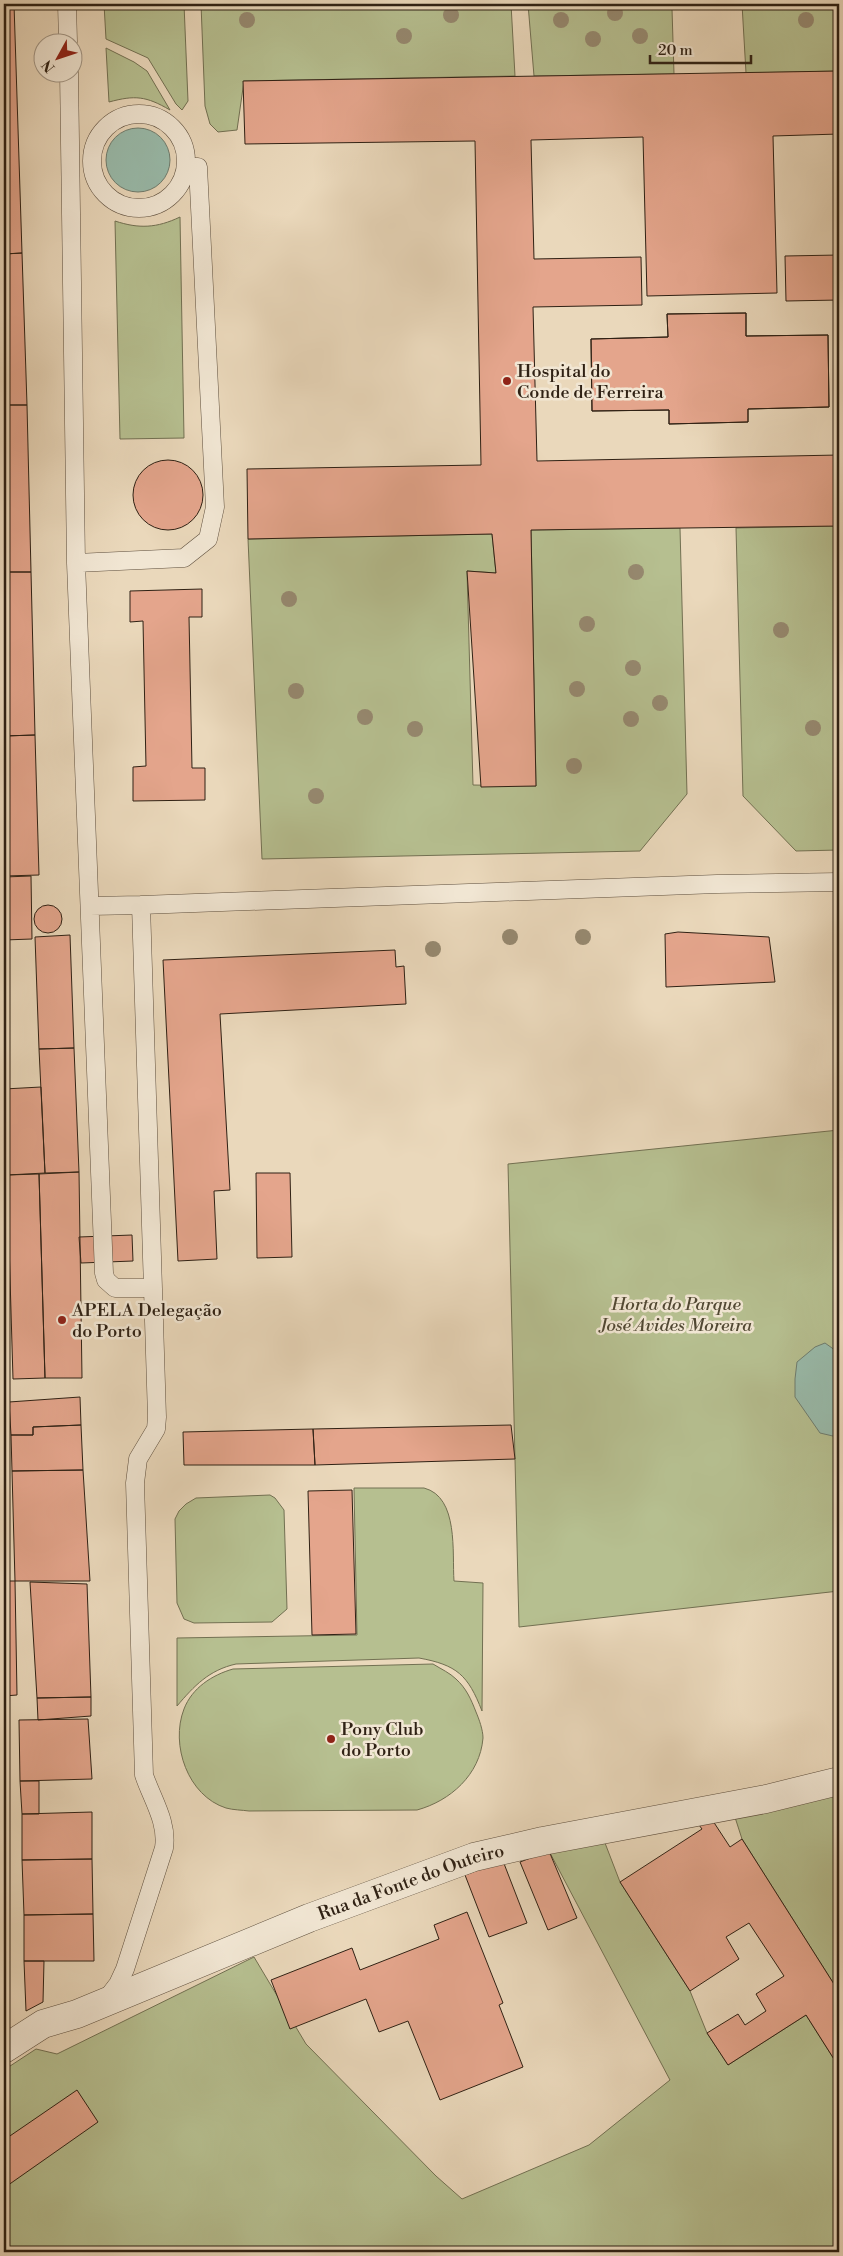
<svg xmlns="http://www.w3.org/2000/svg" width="843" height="2256" font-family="'Libre Bodoni',serif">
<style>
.green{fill:#b6bf90;stroke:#727052}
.water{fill:#99bbab;stroke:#6f7d6f}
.building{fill:#e4a58c;stroke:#2f2114}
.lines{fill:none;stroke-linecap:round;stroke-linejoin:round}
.service-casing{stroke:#5e4f3e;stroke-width:19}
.minor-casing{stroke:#5e4f3e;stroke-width:29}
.service{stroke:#f1e6d3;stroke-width:18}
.minor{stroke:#f1e6d3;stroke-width:28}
.tree{fill:#968970}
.poi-dot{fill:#8f2418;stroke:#f1e6d3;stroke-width:2}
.labels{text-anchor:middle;stroke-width:5;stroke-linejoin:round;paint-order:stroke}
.poi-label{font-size:18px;fill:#2f2114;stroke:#f1e6d3;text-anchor:start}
.park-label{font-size:18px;font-style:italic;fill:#514833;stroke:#f1e6d3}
.street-label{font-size:18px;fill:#2f2114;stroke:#f1e6d3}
</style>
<rect width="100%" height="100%" fill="#ead8bb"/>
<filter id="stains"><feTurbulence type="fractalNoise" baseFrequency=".004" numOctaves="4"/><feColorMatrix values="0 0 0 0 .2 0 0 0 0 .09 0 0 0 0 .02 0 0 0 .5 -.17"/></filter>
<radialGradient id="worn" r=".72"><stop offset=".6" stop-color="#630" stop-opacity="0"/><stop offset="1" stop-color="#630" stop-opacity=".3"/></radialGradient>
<path class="green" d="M104,4H184L188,101L182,110L176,104L148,58L106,39Z
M201,4H511L515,76L244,81L237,130L218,132L210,124L205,106Z
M528,4H648L672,9L674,74L534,76Z
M742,4H839V71L746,73Z
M106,48L134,62L147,71L170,110C146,96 135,95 109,102Z
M180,217L184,438L120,439L115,221C139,229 157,228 180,217Z
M839,526V850L796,851L743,796L736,528Z
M680,528L687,794L640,851L262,859L248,539L492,534L496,573L467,571L473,785L536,786L531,530Z
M839,1130V1591L519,1627L508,1164Z
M354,1488H424C459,1497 452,1553 454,1581L483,1583L482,1711C468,1675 457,1665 419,1658L236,1664C209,1670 194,1686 177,1706V1638L357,1635Z
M270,1495L275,1498L284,1510L287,1609L272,1622L194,1623L184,1619L177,1603L175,1519L179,1511L186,1504L196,1498Z
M433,1664C441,1669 450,1673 456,1679C466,1688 471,1699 476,1712C479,1719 483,1730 483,1738C480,1775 450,1801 417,1810L249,1811C242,1810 233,1810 226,1808C188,1796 170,1745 184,1709C192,1688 212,1675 233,1669Z
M839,1789V1992L742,1839L732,1808Z
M605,1843L620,1882L690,1991L707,2033L728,2065L806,2015L839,2067V2252H4V2070L36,2049L57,2054L254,1957L306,2044L436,2176L462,2199L589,2145L670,2080L549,1851Z"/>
<path class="water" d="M106 160a32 32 0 1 1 64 0a32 32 0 1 1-64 0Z
M825,1343L839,1353V1435L837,1437L820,1433L795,1397V1379L797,1362L815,1347Z"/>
<path class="building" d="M4,4H14L22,253L4,254Z
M839,71V134L773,136L777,293L647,296L643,137L531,140L534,259L641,257L642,305L533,307L537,461L839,455V526L531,530L536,786L481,787L467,571L496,573L492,534L248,539L247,469L481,465L475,141L245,144L243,81Z
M22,253L27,405H4V254Z
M839,255V300L786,301L785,256Z
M746,313V336L828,335L829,407L748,409V422L669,424V410L592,411L591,339L668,337L667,314Z
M746,313V336L828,335L829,407L748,409V422L669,424V410L592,411L591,339L668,337L667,314Z
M4,405H27L31,572H4Z
M133 495a35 35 0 1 1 70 0a35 35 0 1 1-70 0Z
M4,572H31L35,735L4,736Z
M202,589V617H189L192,768H205V800L133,801V767L146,766L143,621L130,622V591Z
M35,735L39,875L4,876V736Z
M31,876L32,939L4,940V877Z
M34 919a14 14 0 1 1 28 0a14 14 0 1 1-28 0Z
M678,932L769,937L775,982L666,987L665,934Z
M70,935L74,1048L39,1049L35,937Z
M395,950L396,967L404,966L406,1004L220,1014L230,1190L214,1191L217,1259L178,1261L163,960Z
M74,1048L79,1172L45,1173L39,1049Z
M41,1087L45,1173L7,1175L4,1089Z
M79,1172L82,1378H45L39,1174Z
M256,1173H290L292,1257L257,1258Z
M39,1174L45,1378L13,1379L7,1175Z
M132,1235L133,1261L81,1263L79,1237Z
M80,1397L81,1425L33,1427V1435H11L9,1402Z
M81,1425L83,1470L12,1471L11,1435H33V1427Z
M511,1425L515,1459L315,1465L313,1429Z
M313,1429L315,1465H184L183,1432Z
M83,1470L90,1581H15L12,1471Z
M352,1490L356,1634L312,1635L308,1491Z
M4,1581H15L17,1695L4,1696Z
M30,1582L87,1584L91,1697L37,1698Z
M91,1697V1716L38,1720L37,1698Z
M88,1719L92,1779L20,1781L19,1720Z
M20,1781H39V1814H22Z
M92,1812V1859L22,1860V1814Z
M711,1818L730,1847L742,1839L839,1992V2067L806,2015L728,2065L707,2033L738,2014L745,2025L766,2011L756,1994L784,1976L749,1923L726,1937L739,1959L690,1991L620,1882L702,1829L699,1825Z
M549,1851L577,1918L548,1930L520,1862Z
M92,1859L93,1914L24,1915L22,1860Z
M503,1861L527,1923L489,1937L465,1875Z
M467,1912L503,2003L499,2005L523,2067L440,2100L408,2021L379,2032L366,1999L290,2029L271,1980L352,1948L360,1970L439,1939L434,1925Z
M93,1914L94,1961H24V1915Z
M24,1961H44L43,2002L26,2011Z
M77,2090L98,2122L4,2188V2140Z"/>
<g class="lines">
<g class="service-casing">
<path id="service" d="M67,4L68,42
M69,72L76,563L104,1273L106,1280L115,1288H153
M92 161a47 47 0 1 1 94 0a47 47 0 1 1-94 0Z
M76,563L184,558L208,539L215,507L198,167H186
M141,905L717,884L839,882
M90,906L141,905L157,1417L156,1429L138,1459L135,1483L144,1775C152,1799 168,1822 164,1848L125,1969L118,1984L105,2001"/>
</g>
<g class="minor-casing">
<g id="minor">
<path id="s1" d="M4,2049L43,2024L77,2014L309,1918L474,1857L543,1841L766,1799L839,1781"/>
</g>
</g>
<use href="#service" class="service"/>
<use href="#minor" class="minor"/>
</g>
<g class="tree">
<circle cx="615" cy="13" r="8"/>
<circle cx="451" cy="15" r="8"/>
<circle cx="247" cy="20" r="8"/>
<circle cx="561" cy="20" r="8"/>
<circle cx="806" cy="20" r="8"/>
<circle cx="404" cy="36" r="8"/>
<circle cx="640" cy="36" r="8"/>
<circle cx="593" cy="39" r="8"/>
<circle cx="636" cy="572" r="8"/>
<circle cx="289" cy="599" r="8"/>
<circle cx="587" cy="624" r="8"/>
<circle cx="781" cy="630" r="8"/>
<circle cx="633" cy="668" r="8"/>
<circle cx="577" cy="689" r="8"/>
<circle cx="296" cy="691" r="8"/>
<circle cx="660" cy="703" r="8"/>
<circle cx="365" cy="717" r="8"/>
<circle cx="631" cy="719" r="8"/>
<circle cx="813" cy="728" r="8"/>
<circle cx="415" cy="729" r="8"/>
<circle cx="574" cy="766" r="8"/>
<circle cx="316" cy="796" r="8"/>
<circle cx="510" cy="937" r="8"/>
<circle cx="583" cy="937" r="8"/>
<circle cx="433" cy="949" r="8"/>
</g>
<g class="poi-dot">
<circle cx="507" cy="381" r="5"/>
<circle cx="62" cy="1320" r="5"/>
<circle cx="331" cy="1739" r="5"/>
</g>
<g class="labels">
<g class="poi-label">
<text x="517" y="377">Hospital do<tspan x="517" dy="21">Conde de Ferreira</tspan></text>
<text x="72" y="1316">APELA Delegação<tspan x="72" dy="21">do Porto</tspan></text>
<text x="341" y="1735">Pony Club<tspan x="341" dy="21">do Porto</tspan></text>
</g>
<g class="park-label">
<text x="676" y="1310">Horta do Parque<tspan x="676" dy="21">José Avides Moreira</tspan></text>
</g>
<g class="street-label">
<text dy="6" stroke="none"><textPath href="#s1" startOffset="441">Rua da Fonte do Outeiro</textPath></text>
</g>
</g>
<rect width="843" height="2256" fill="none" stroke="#ead8bb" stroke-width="20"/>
<rect x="5" y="5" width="833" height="2246" fill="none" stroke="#2f2114" stroke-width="2.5"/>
<rect x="10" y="10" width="823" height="2236" fill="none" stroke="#2f2114"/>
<g transform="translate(58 58) rotate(230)"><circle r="24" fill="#f1e6d3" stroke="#a39787"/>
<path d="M0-4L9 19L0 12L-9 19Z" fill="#8f2418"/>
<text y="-8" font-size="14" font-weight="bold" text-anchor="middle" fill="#2f2114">N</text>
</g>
<path d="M650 55v8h101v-8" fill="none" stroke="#2f2114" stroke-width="2.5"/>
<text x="658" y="55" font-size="15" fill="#2f2114" stroke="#f1e6d3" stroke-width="4" paint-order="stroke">20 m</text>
<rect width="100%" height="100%" filter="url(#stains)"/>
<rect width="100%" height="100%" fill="url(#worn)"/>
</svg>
